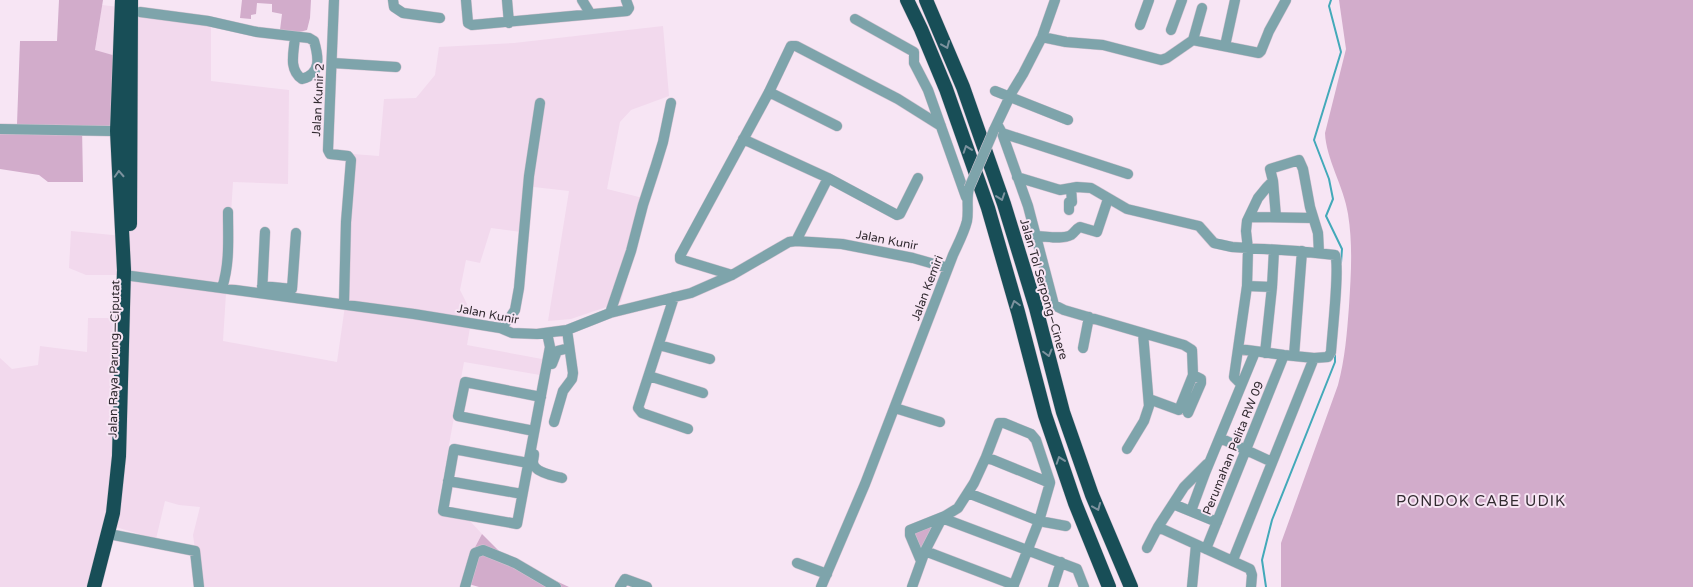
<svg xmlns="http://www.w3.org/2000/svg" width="1693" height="587" font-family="'Varela Round',sans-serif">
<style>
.built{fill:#f2d9ed}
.green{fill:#d2accb}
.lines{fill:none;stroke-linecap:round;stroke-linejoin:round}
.stream{stroke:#43a9b9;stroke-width:2}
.minor-casing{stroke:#d3c3d1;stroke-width:11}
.highway-casing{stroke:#d3c3d1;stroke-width:15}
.minor{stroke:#7ea4ab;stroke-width:10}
.highway{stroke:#184e57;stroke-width:14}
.minor-bridge-casing{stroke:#d3c3d1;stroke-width:11;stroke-linecap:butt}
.minor-bridge{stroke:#7ea4ab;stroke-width:10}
.oneway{stroke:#7c929e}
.labels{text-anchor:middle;stroke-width:4;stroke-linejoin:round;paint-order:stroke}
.street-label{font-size:12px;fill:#312a30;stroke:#f7e5f4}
.quarter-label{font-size:15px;letter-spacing:1px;fill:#312a30;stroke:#f7e5f4}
</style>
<rect width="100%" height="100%" fill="#f7e5f4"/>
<path class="built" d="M102,5L211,18V81L289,90L288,184L233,182L223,341L337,362L346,299L353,154L379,156L384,99L416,98L435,75L439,47L514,43L663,26L669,96L631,110L620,122L607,189L647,199L621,302L571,319L548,321L569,191L525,186L521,232L491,228L480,263L466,260L460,290L467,304L464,321L471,322L467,345L542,359L540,375L464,362L437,511L470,521L482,534L472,553L464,587H200L193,535L200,507L179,505L165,501L156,539L109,525L91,581L102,587H0V358L12,369L38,365L40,346L87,352L88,318H122L124,275H86L69,268L71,231L123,236V58L95,51Z"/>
<path class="green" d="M59,0H103L95,50L123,58V128L82,127L83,182H48L39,175L0,169V124H17L20,41H57Z
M242,0H311L310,18L307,30L296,33L280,30L282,14L272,12V4L257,3L256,14L251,15V19L240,18Z
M1339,0H1693V587H1281V543L1338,385C1345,359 1347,333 1349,306C1351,275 1353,245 1348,214C1344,187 1326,159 1325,133L1346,49Z
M935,522L921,555L913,529Z
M482,534L505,557L569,587H479L465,583L472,553Z"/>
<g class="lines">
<path class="stream" d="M1331,0L1329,6L1341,52L1314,140L1329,179L1333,199L1326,216L1342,249L1341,263
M1266,587L1262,560L1272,520L1335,362V353"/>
<g class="minor-casing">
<path id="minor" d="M334,0L328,150L330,154L348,156L351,160L346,222L344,304
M393,0L394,7L403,13L440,18
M466,0L468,23L472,25L627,11L629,8L626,0
M507,0L509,23
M582,0L590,13
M140,12L208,21L257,32L309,38L314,41C319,58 321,74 302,79C288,69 294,52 295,37
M855,19L914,52V63L928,90L966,197
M1140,25L1149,0
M1171,30L1182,0
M1042,37L1066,42L1103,45L1161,60L1167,58L1193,40L1259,53L1261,51L1269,31L1286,0
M1193,40L1202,8
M1225,46L1235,0
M333,63L396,67
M995,91L1068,120
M769,92L837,126
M997,124L1002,133L1028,206L1054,305L1064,310L1184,345L1192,350L1193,375L1179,410L1149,399
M0,129L111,131
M994,130L1012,92L1023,74L1042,37L1055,0
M1002,133L1128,174
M743,139L828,178L897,215L900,214L918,178
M1017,177L1060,190L1077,187L1091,188L1127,209L1199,226L1214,243L1232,247L1297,251L1335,255C1340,266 1332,335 1331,352L1328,357L1314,358L1284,355L1239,349
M1069,210V202H1072L1071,188
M1249,217L1313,218
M1276,217L1273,181L1270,169L1299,160L1303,169L1310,207L1318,233L1319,253
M1036,236C1046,236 1062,240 1071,235C1075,232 1076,229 1080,227L1097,232L1108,199
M796,241L828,178
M124,275L414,314L500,328L512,333L537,334L567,330L610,313L691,293L732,275L789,242L796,241L842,244L913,258L948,268
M732,275L686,261L680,259V256L769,92L791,46H796L898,99L941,126
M262,286L292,289L296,233
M1247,286L1272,287
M222,288C230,263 228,239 228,212
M262,293L265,232
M674,297L638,408L642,413L688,429
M610,313L631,251L643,205L656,165L663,142L671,103
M500,328L509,319L515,310L519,288L529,176L540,103
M659,345L710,359
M1083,348L1089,317
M1265,353L1272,287L1274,250
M1294,356L1302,251
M552,364L557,351L569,348
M649,376L703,393
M1241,384L1234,377L1247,286L1248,249L1246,231L1247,221L1258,198L1267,187L1273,181
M895,408L940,422
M1188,413L1201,383V379L1193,375
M554,422L563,391L572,379L573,373L567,330
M534,431L458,416L465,382L541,397
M1220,438L1272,462
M1127,449L1144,421L1149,406L1143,333
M534,454C534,457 533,459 533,462C533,472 554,476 562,478
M986,457L1050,483L1039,521L1013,587
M528,463L454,449L443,511L517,524L550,347L547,333
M448,481L522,494
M968,493L1039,521L1066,526
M1173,504L1217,522
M1191,511L1205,473L1255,352
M1158,527L1250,569L1252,575L1251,587
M114,535L195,551L199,587
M1147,548L1158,527L1184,487L1207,464
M1206,549L1284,355
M925,551L1014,585
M1233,560L1314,358
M921,561L910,535V530L945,516L958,508L974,483L986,457L999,423H1004L1031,434L1036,440L1050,482
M797,563L827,574
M465,587L475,553L483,550L515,563L556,587
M620,587L625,579L647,587
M821,587L865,484L953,255C958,244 964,233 967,221C969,210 966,199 969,188
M912,587L925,551L942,518L1077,569L1084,587
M1053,587L1061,562
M1192,587L1196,545"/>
</g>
<g class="highway-casing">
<path id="highway" d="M907,0L921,29L946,89L988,208L1018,312L1045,415L1075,503L1109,587
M926,0L963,87L1004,204L1036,308L1063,412L1092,495L1131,587
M130,224L131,0
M94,587L113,513L119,456L124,270L117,131L122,0"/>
</g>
<use href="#minor" class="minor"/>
<use href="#highway" class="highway"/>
<g class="minor-bridge-casing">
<path id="minor-bridge" d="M969,188L994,130"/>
</g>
<use href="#minor-bridge" class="minor-bridge"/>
</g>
<defs><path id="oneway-chevron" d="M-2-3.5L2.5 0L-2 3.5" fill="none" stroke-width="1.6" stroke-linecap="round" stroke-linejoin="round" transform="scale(1.25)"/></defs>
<g class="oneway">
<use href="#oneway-chevron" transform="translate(946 45) rotate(67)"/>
<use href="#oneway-chevron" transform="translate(967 149) rotate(-109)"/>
<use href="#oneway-chevron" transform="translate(119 174) rotate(-93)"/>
<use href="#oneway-chevron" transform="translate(1001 197) rotate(71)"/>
<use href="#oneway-chevron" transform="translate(1015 304) rotate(-106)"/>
<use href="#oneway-chevron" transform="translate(1048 353) rotate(75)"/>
<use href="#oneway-chevron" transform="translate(1060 460) rotate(-109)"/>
<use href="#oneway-chevron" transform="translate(1097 507) rotate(67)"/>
</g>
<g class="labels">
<g class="street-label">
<text transform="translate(318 100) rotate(-87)" y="4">Jalan Kunir 2</text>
<text transform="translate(887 240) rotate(11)" y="4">Jalan Kunir</text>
<text transform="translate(927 288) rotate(-69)" y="4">Jalan Kemiri</text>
<text transform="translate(1044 289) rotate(74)" y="4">Jalan Tol Serpong–Cinere</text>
<text transform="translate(488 314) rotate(11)" y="4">Jalan Kunir</text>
<text transform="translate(114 359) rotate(-89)" y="4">Jalan Raya Parung—Ciputat</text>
<text transform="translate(1233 448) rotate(-68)" y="4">Perumahan Pelita RW 09</text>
</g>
<g class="quarter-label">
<text x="1481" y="506">PONDOK CABE UDIK</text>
</g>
</g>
</svg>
